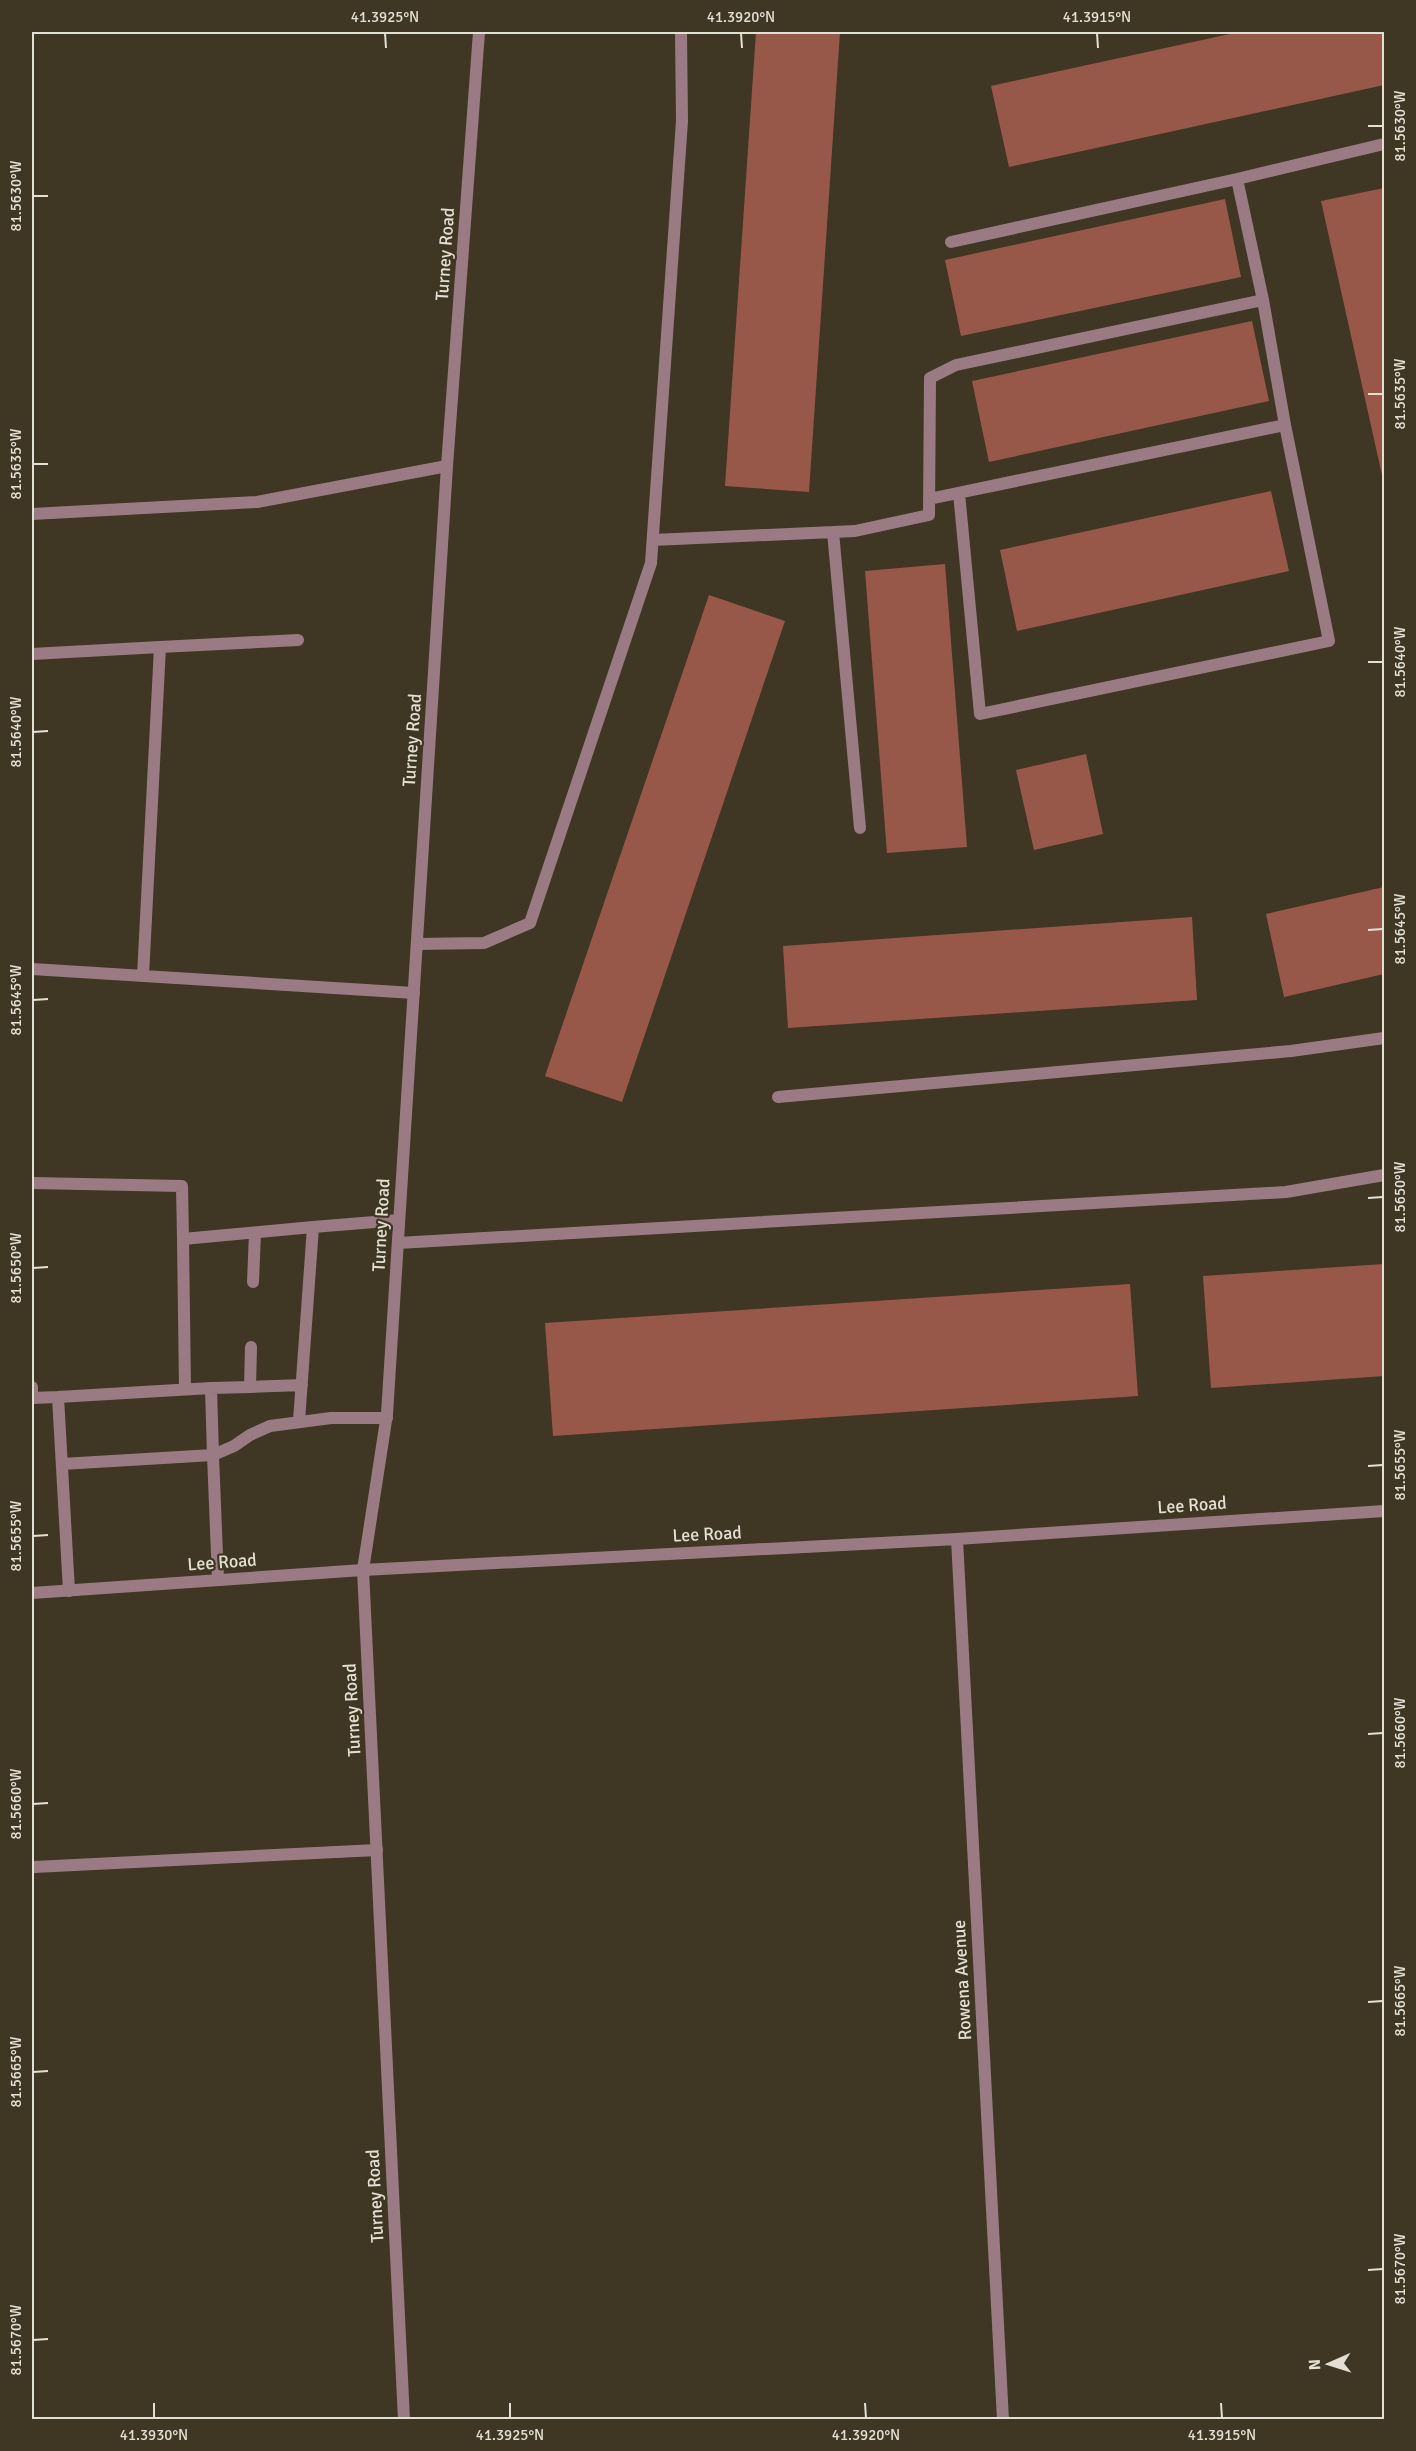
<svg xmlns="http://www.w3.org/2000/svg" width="1416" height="2451" font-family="Signika,sans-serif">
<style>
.building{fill:#985849}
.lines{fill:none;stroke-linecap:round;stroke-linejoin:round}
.service{stroke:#9b7b83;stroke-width:12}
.minor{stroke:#9b7b83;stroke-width:12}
.tertiary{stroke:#9b7b83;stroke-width:12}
.ticks{fill:none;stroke:#e4dfd3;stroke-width:2}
.labels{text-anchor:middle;stroke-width:4.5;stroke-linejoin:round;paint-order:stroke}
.street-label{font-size:18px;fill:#e4dfd3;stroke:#3f3723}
.neatline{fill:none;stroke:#e4dfd3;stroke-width:2}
.ticks-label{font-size:15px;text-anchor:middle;fill:#e4dfd3}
</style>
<rect width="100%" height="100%" fill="#3f3723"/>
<path class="building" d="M756,32H840L809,492L725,486Z
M1239,32H1384V85L1009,167L991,86Z
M1384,188V484L1321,201Z
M1225,199L1241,277L961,336L945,260Z
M1252,321L1269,401L989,462L972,381Z
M1271,491L1289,571L1017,631L1000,550Z
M945,564L967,847L887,853L865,571Z
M709,595L785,621L622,1102L545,1076Z
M1086,754L1103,834L1034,850L1016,770Z
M1384,887V974L1284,997L1266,914Z
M1192,917L1197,1000L788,1028L783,946Z
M1384,1264V1376L1211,1388L1203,1276Z
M1130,1284L1138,1396L553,1436L545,1323Z"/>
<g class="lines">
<path class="service" d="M951,242L1237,179
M959,493L980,714L1329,641L1285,425L1263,300
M929,499L1285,425
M32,514L257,502L447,466
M833,532L860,828
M653,540L855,531L929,515L930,378L956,365L1263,300L1237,179L1384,144
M160,647L298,640
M32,654L160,647L143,976
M417,944L484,943L530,923L651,563L682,121L681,32
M32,969L414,993
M778,1097L1291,1051L1384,1038
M32,1183L182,1186L183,1239
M398,1243L1286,1192L1384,1175
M253,1282L255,1233
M32,1387V1398L58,1397
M250,1387L302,1385
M211,1388L250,1387L251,1347
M185,1389L183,1239L313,1227
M299,1421L313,1227L399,1220
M62,1464L213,1455L211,1388L58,1397L69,1591
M218,1580L213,1455L234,1446L250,1435L270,1426L331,1418H387
M34,1867L377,1850"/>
<path class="minor" d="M957,1539L1003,2420
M32,1593L363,1570L957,1539L1384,1511"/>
<path class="tertiary" d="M404,2420L363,1570L387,1414L447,466L479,32"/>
</g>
<path class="ticks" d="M385,33L386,48M741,33L742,48M1097,33L1098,48M1368,126H1383M33,196H48M1368,394H1383M33,464H48M1368,662H1383M33,732L48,731M1368,930L1383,929M33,1000L48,999M1368,1198L1383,1197M33,1268L48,1267M1368,1466L1383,1465M33,1536L48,1535M1368,1734L1383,1733M33,1804L48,1803M1368,2002L1383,2001M33,2072L48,2071M1368,2270L1383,2269M33,2340L48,2339M154,2403V2418M510,2403V2418M865,2403L866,2418M1221,2403L1222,2418"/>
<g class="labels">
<g class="street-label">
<text transform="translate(445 254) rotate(-86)" y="6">Turney Road</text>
<text transform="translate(412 740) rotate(-86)" y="6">Turney Road</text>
<text transform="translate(381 1225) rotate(-87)" y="6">Turney Road</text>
<text transform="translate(1192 1505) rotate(-4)" y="6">Lee Road</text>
<text transform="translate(707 1534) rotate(-3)" y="6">Lee Road</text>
<text transform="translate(222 1562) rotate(-4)" y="6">Lee Road</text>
<text transform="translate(352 1710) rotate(-93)" y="6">Turney Road</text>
<text transform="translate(962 1980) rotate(-93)" y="6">Rowena Avenue</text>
<text transform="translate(375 2196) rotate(-93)" y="6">Turney Road</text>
</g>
</g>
<rect width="1416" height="2451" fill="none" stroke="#3f3723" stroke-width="66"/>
<g transform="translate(1329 2364) rotate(267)" stroke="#3f3723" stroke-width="4.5" paint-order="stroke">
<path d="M0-4.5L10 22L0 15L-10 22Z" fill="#e4dfd3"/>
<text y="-9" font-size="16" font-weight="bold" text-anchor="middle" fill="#e4dfd3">N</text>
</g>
<rect x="33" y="33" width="1350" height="2385" class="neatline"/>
<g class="ticks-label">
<text x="385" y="22">41.3925°N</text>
<text x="741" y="22">41.3920°N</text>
<text x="1097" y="22">41.3915°N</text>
<text transform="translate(1400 126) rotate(-90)" y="5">81.5630°W</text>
<text transform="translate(16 196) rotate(-90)" y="5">81.5630°W</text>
<text transform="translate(1400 394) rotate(-90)" y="5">81.5635°W</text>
<text transform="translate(16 464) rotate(-90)" y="5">81.5635°W</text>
<text transform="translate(1400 662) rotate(-90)" y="5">81.5640°W</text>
<text transform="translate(16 732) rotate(-90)" y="5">81.5640°W</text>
<text transform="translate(1400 929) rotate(-90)" y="5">81.5645°W</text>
<text transform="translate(16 1000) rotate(-90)" y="5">81.5645°W</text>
<text transform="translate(1400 1197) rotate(-90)" y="5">81.5650°W</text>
<text transform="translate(16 1268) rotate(-90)" y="5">81.5650°W</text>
<text transform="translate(1400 1465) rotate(-90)" y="5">81.5655°W</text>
<text transform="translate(16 1536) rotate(-90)" y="5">81.5655°W</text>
<text transform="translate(1400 1733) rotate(-90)" y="5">81.5660°W</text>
<text transform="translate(16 1804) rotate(-90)" y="5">81.5660°W</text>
<text transform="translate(1400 2001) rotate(-90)" y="5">81.5665°W</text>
<text transform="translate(16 2072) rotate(-90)" y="5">81.5665°W</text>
<text transform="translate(1400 2269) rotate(-90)" y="5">81.5670°W</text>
<text transform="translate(16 2340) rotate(-90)" y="5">81.5670°W</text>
<text x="154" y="2440">41.3930°N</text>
<text x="510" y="2440">41.3925°N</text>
<text x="866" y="2440">41.3920°N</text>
<text x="1222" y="2440">41.3915°N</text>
</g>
</svg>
